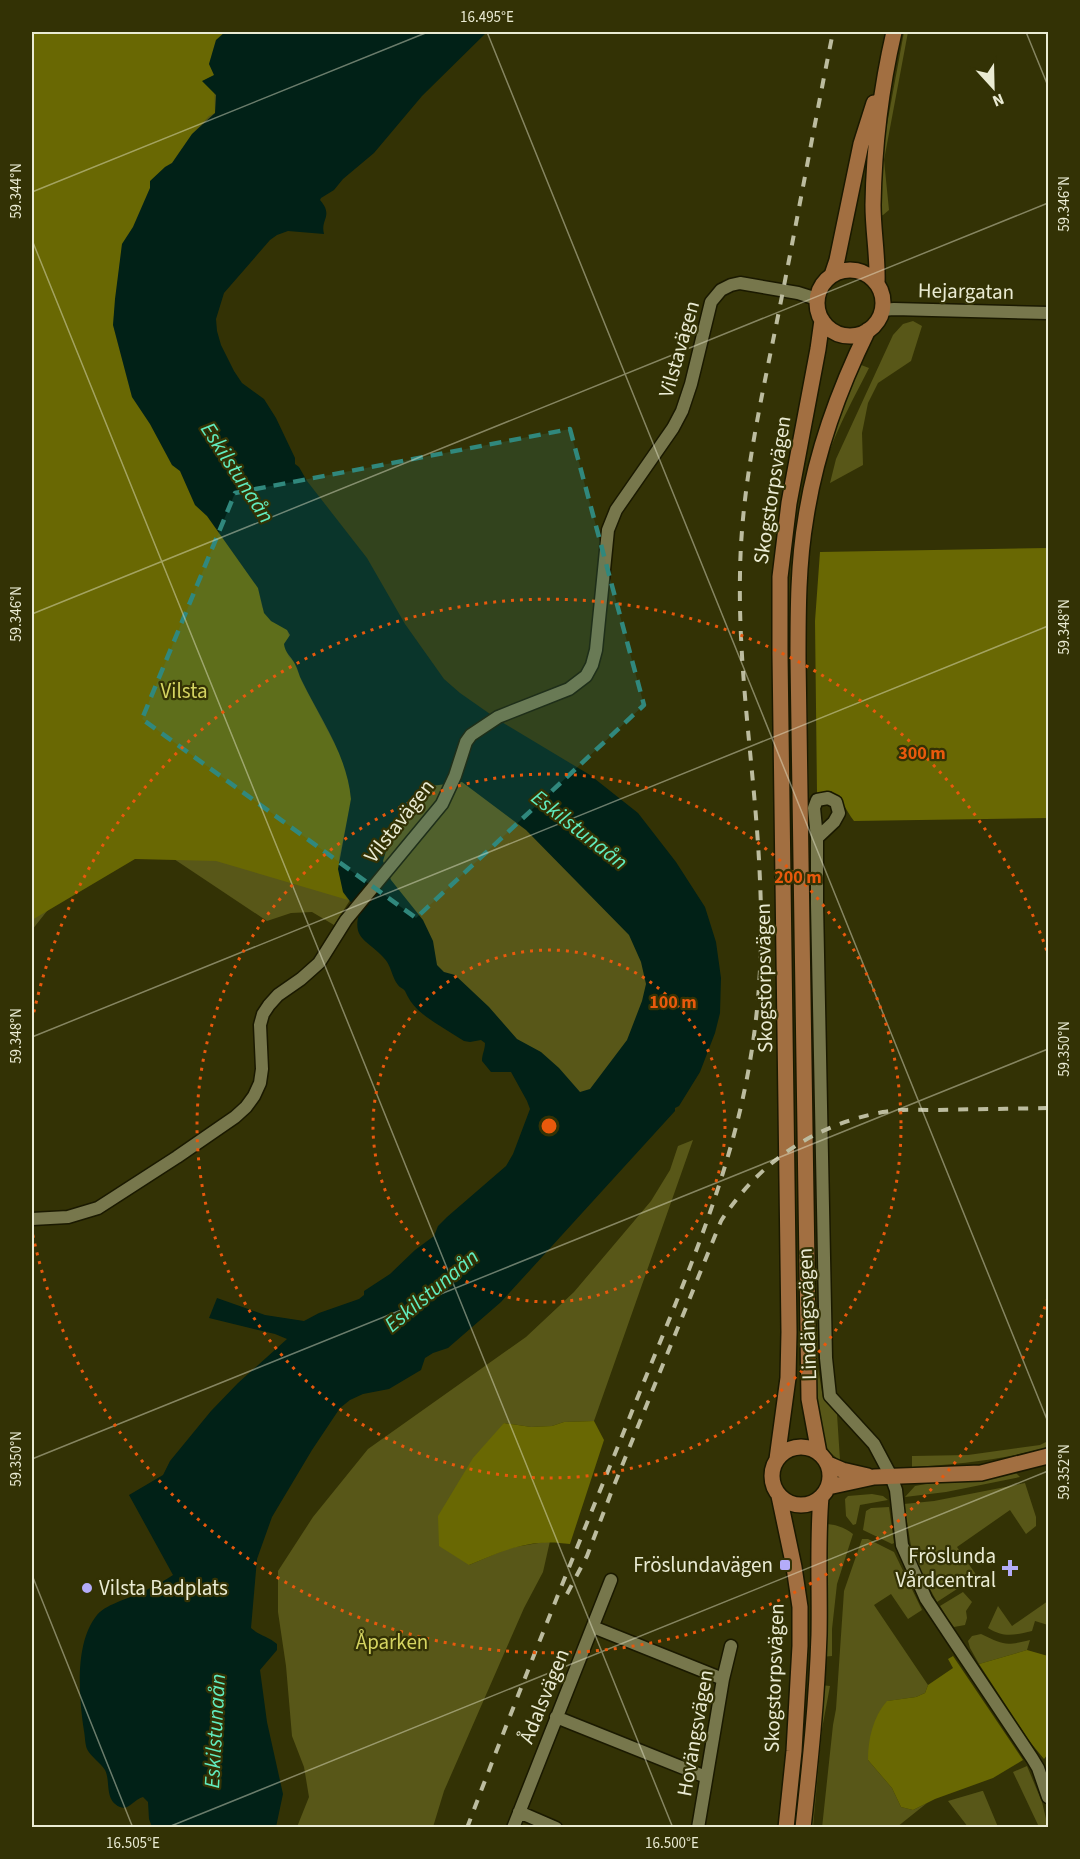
<svg xmlns="http://www.w3.org/2000/svg" width="1080" height="1859" font-family="'Source Sans 3',sans-serif">
<style>
.green{fill:#585718}
.forest{fill:#696803}
.water{fill:#012117;fill-rule:evenodd}
.lines{fill:none;stroke-linecap:round;stroke-linejoin:round}
.minor-casing{stroke:#1a1900;stroke-width:15}
.major-casing{stroke:#1a1900;stroke-width:18}
.minor{stroke:#77774c;stroke-width:12}
.major{stroke:#a26f41;stroke-width:15}
.rail{stroke:#bcbc9f;stroke-width:4;stroke-dasharray:10 10;stroke-linecap:butt}
.marked{fill:#30887d;fill-opacity:0.2;stroke:#30887d;stroke-width:4.5;stroke-dasharray:12 8;stroke-linejoin:round}
.ticks{fill:none;stroke:#eaebd3;stroke-width:1.5;stroke-opacity:0.45}
.ring{fill:none;stroke:#e8590c;stroke-width:3;stroke-dasharray:3 6}
.poi-dot{fill:#b4acf9;stroke:#333205;stroke-width:2}
.labels{text-anchor:middle;stroke-width:4.5;stroke-linejoin:round;paint-order:stroke}
.street-label{font-size:21px;fill:#eaebd3;stroke:#333205}
.park-label{font-size:21px;fill:#d5d461;stroke:#333205}
.poi-label{font-size:21px;fill:#eaebd3;stroke:#333205;text-anchor:end}
.water-label{font-size:22px;font-style:italic;fill:#61ecbf;stroke:#333205}
.centre{fill:#e8590c;stroke:#333205;stroke-width:3}
.ring-label{font-size:18px;text-anchor:middle;font-weight:bold;fill:#e8590c;stroke:#333205;stroke-width:4.5;stroke-linejoin:round;paint-order:stroke}
.neatline{fill:none;stroke:#eaebd3;stroke-width:2}
.ticks-label{font-size:15px;text-anchor:middle;fill:#eaebd3}
</style>
<rect width="100%" height="100%" fill="#333205"/>
<path class="green" d="M32,32H425L144,253L176,400L657,928L653,1079L553,1102L445,994L365,877L334,925L312,912L291,913L267,921L141,837L88,859L32,930Z
M904,32H908L884,160L889,210L883,215L880,216L881,157Z
M913,321L922,326L911,361L878,383L868,403L862,433L863,465L830,483L836,459L893,335L903,324Z
M856,363L869,368C851,404 830,440 821,480C801,566 807,655 808,742C810,870 811,999 813,1127L811,1129L804,589L808,538L822,462Z
M813,1138L818,1368L823,1398L837,1414L840,1460C824,1451 820,1434 815,1418L810,1140Z
M693,1140L594,1421L564,1422L552,1426L531,1427L504,1423L469,1565L509,1548L550,1541L543,1572L524,1608L444,1791L433,1827H297L309,1797L304,1767L292,1736L286,1666L278,1612V1571L313,1517L368,1449L526,1337L574,1292L651,1201L670,1170L678,1146Z
M1048,1441V1447C1003,1460 959,1464 912,1467V1456L968,1455L1040,1445Z
M1016,1473L1020,1477L946,1492L905,1497L915,1486L931,1483L972,1481Z
M1025,1483L1036,1517V1526L1026,1534L1010,1510L957,1547L977,1576L937,1602L923,1576L911,1546L904,1504L934,1501Z
M872,1494L883,1496L888,1500L860,1505L856,1524L853,1525L846,1516L845,1499L848,1496Z
M889,1507L894,1543L892,1544L863,1530L866,1511L871,1508Z
M823,1524C835,1524 844,1527 853,1534L837,1584L832,1629V1656L821,1657Z
M862,1539H868L894,1552L922,1610L908,1619L891,1594L874,1605L928,1685L925,1693L916,1697L888,1701L868,1760L892,1788L901,1807L913,1810L927,1803L897,1827L822,1828L833,1725L836,1709L844,1591Z
M963,1592L972,1602L966,1611L967,1618L965,1625L954,1627L948,1619L940,1606Z
M1048,1601V1625L1035,1621L1032,1631C1014,1635 1004,1638 988,1628L998,1606L1012,1626Z
M981,1634C1004,1645 1005,1646 1030,1640L1027,1650L979,1664L970,1648L968,1641L972,1636Z
M821,1685L830,1686L822,1729L813,1827L810,1828L819,1746Z
M1027,1766L1042,1802L1048,1827H1039L1013,1772Z
M982,1791H983L998,1827H968L948,1801Z"/>
<path class="forest" d="M32,32H225L216,40L209,64L214,75L215,113L209,116L192,134L172,163L165,167L150,188L133,227L122,244L113,325L132,397L150,424L172,465L180,471L195,505L207,516L258,588L262,607L271,621L287,629L289,637L284,644L289,657L294,662L302,682L341,756L350,788L351,799L349,811L339,858V874L342,882L343,892L348,900L216,861L135,859L32,920Z
M1048,548V818L854,821C845,809 843,800 831,791L817,793L815,621L820,552Z
M594,1421L604,1440L570,1544C530,1538 505,1550 469,1565L439,1546L438,1516L473,1458L504,1423L531,1427L552,1426L564,1422Z
M1027,1650L1048,1656V1754L1044,1759L1030,1742L979,1664Z
M953,1656L1023,1760L993,1778L935,1799L913,1810L901,1807L892,1788L868,1760C868,1739 873,1717 887,1701L916,1697L925,1693L928,1685L953,1668L948,1659Z"/>
<path class="water" d="M225,32H487L422,96L374,153L343,179L334,190L321,198L320,200C334,216 320,219 324,234L288,231L277,235L270,240L224,293L216,319L217,331L221,345L234,371L242,383L264,399L276,418L295,458V464L299,467L307,481L367,558L405,624L444,679L460,693L500,721L590,775L638,813L676,862L705,907L716,942L721,978L720,1013L715,1033L700,1072L679,1106L675,1108V1111L501,1302L448,1348L433,1353L425,1358L421,1370L389,1389L363,1394L350,1400L340,1408L312,1450L272,1517L257,1559L251,1628C260,1636 268,1636 277,1644V1650L260,1670L267,1722L283,1794L276,1827H152L149,1819L148,1802L143,1797C134,1799 129,1811 120,1807C104,1800 111,1782 105,1770C101,1763 91,1757 87,1749C85,1744 85,1736 84,1731C79,1698 74,1643 97,1615C103,1608 111,1605 120,1601C137,1595 158,1585 173,1575L129,1495L163,1475L170,1461L211,1411L238,1383L287,1339L275,1334L209,1318L217,1298L265,1315L304,1321L319,1313L359,1299L364,1295V1291L390,1274L415,1250L434,1236L438,1226L447,1217L506,1166L513,1154L530,1109L527,1101L511,1072H491L482,1061C482,1054 485,1050 485,1043L481,1040L470,1042L464,1041C449,1031 431,1022 418,1010C412,1004 408,998 405,991C402,987 401,989 398,985C392,978 391,964 383,957C368,940 352,940 359,913L343,892L338,869L351,799C347,755 321,720 302,681C299,676 298,669 295,664C291,656 285,653 284,644L290,635L287,630L271,621L264,613L258,588L207,516L195,505L180,471L172,465L150,424L132,397L113,325L115,299L122,244L133,227L150,188V181L165,167L172,163L192,134L215,113L216,95L202,81L214,75L209,64L216,40ZM462,782L526,830L629,935L641,962L646,984L642,1001L627,1040L590,1089L580,1092L559,1068L541,1052L517,1039L489,1007L455,975L444,972L437,965L433,941L423,920L391,880L383,861L391,835L415,797L431,786Z"/>
<g class="lines">
<g class="minor-casing">
<path id="minor" d="M882,310L894,309L1048,313
M817,838L834,822L839,813L836,802L828,798L817,800L814,808L817,838V904L826,1358L830,1396L874,1444L891,1476L896,1490L902,1545L926,1599L1032,1758L1038,1768L1048,1797
M32,1219L68,1217L98,1208L177,1157L235,1117L246,1107L254,1096L260,1083L262,1069L260,1025L263,1014L269,1005L278,995L301,979L319,963L346,920L442,804L455,776L466,742L471,735L498,717L569,689L586,676L592,665L596,650L608,530L616,510L673,428L682,411L691,384L711,302L721,290L731,285L740,283L798,293L817,299
M593,1627L723,1679
M556,1717L706,1777
M519,1812L556,1828
M513,1828L611,1580
M698,1828L723,1679L731,1646"/>
</g>
<g class="major-casing">
<path id="major" d="M817 303a33 33 0 1 1 66 0a33 33 0 1 1-66 0Z
M832,275L837,260L861,144L874,103
M877,283C878,257 873,231 873,205C874,146 881,88 894,32
M772 1476a29 29 0 1 1 58 0a29 29 0 1 1-58 0Z
M819,1453L809,1399L798,659C798,611 798,563 806,517C816,452 839,389 868,330
M777,1459L788,1378L789,1332L780,654V577L789,503L818,349L822,320
M828,1464L842,1470L868,1476
M828,1487L874,1477L981,1473L1048,1456
M779,1496L794,1567L800,1607V1646L794,1751L786,1828
M803,1828C810,1764 817,1699 819,1635C820,1589 817,1543 821,1497"/>
</g>
<use href="#minor" class="minor"/>
<use href="#major" class="major"/>
<path class="rail" d="M567,1594L587,1556L611,1493L721,1221C759,1162 814,1125 883,1112C899,1109 917,1110 934,1110C972,1109 1010,1109 1048,1108
M467,1828C522,1682 581,1538 639,1394C682,1287 729,1181 749,1067C760,1006 763,943 760,881C756,778 738,677 740,574C741,487 761,401 778,316C797,221 814,126 833,32"/>
</g>
<path class="marked" d="M570,429L644,705L416,918L142,719L235,493Z"/>
<path class="ticks" d="M487,32L1048,1422M1026,32L1048,86M32,192L428,32M32,240L673,1828M32,614L1048,203M32,1037L1048,626M32,1459L1048,1049M32,1575L133,1828M166,1828L1048,1471"/>
<g class="ring">
<circle cx="549" cy="1126" r="176"/>
<circle cx="549" cy="1126" r="352"/>
<path d="M1048 1298A528 528 0 0 1 32 1231M32 1021A528 528 0 0 1 1048 954"/>
</g>
<g class="poi-dot">
<rect x="779" y="1559" width="12" height="12" rx="3"/>
<path d="M1007 1559h6v6h6v6h-6v6h-6v-6h-6v-6h6z"/>
<circle cx="87" cy="1588" r="6"/>
</g>
<g class="labels">
<g class="street-label">
<text transform="translate(966 291) rotate(1)" y="7">Hejargatan</text>
<text transform="translate(679 349) rotate(-74)" y="7">Vilstavägen</text>
<text transform="translate(772 490) rotate(-81)" y="7">Skogstorpsvägen</text>
<text transform="translate(399 821) rotate(-52)" y="7">Vilstavägen</text>
<text transform="translate(764 978) rotate(-91)" y="7">Skogstorpsvägen</text>
<text transform="translate(807 1314) rotate(-92)" y="7">Lindängsvägen</text>
<text transform="translate(774 1678) rotate(-88)" y="7">Skogstorpsvägen</text>
<text transform="translate(544 1696) rotate(-68)" y="7">Ådalsvägen</text>
<text transform="translate(695 1733) rotate(-80)" y="7">Hovängsvägen</text>
</g>
<g class="park-label">
<text x="184" y="698">Vilsta</text>
<text x="392" y="1649">Åparken</text>
</g>
<g class="poi-label">
<text x="996" y="1563">Fröslunda<tspan x="996" dy="24">Vårdcentral</tspan></text>
<text x="773" y="1572">Fröslundavägen</text>
<text x="99" y="1595" text-anchor="start">Vilsta Badplats</text>
</g>
<g class="water-label">
<text transform="translate(238 472) rotate(57)" y="8">Eskilstunaån</text>
<text transform="translate(580 829) rotate(38)" y="8">Eskilstunaån</text>
<text transform="translate(431 1290) rotate(-40)" y="8">Eskilstunaån</text>
<text transform="translate(214 1731) rotate(-87)" y="8">Eskilstunaån</text>
</g>
</g>
<circle cx="549" cy="1126" r="9" class="centre"/>
<g class="ring-label">
<text x="922" y="759">300 m</text>
<text x="798" y="883">200 m</text>
<text x="673" y="1008">100 m</text>
</g>
<rect width="1080" height="1859" fill="none" stroke="#333205" stroke-width="66"/>
<g transform="translate(993 87) rotate(158)" stroke="#333205" stroke-width="4.5" paint-order="stroke">
<path d="M0-4.5L10 22L0 15L-10 22Z" fill="#eaebd3"/>
<text y="-9" font-size="16" font-weight="bold" text-anchor="middle" fill="#eaebd3">N</text>
</g>
<rect x="33" y="33" width="1014" height="1793" class="neatline"/>
<g class="ticks-label">
<text x="487" y="22">16.495°E</text>
<text transform="translate(16 191) rotate(-90)" y="5">59.344°N</text>
<text transform="translate(1064 204) rotate(-90)" y="5">59.346°N</text>
<text transform="translate(16 614) rotate(-90)" y="5">59.346°N</text>
<text transform="translate(1064 627) rotate(-90)" y="5">59.348°N</text>
<text transform="translate(16 1036) rotate(-90)" y="5">59.348°N</text>
<text transform="translate(1064 1049) rotate(-90)" y="5">59.350°N</text>
<text transform="translate(16 1459) rotate(-90)" y="5">59.350°N</text>
<text transform="translate(1064 1472) rotate(-90)" y="5">59.352°N</text>
<text x="133" y="1848">16.505°E</text>
<text x="672" y="1848">16.500°E</text>
</g>
</svg>
